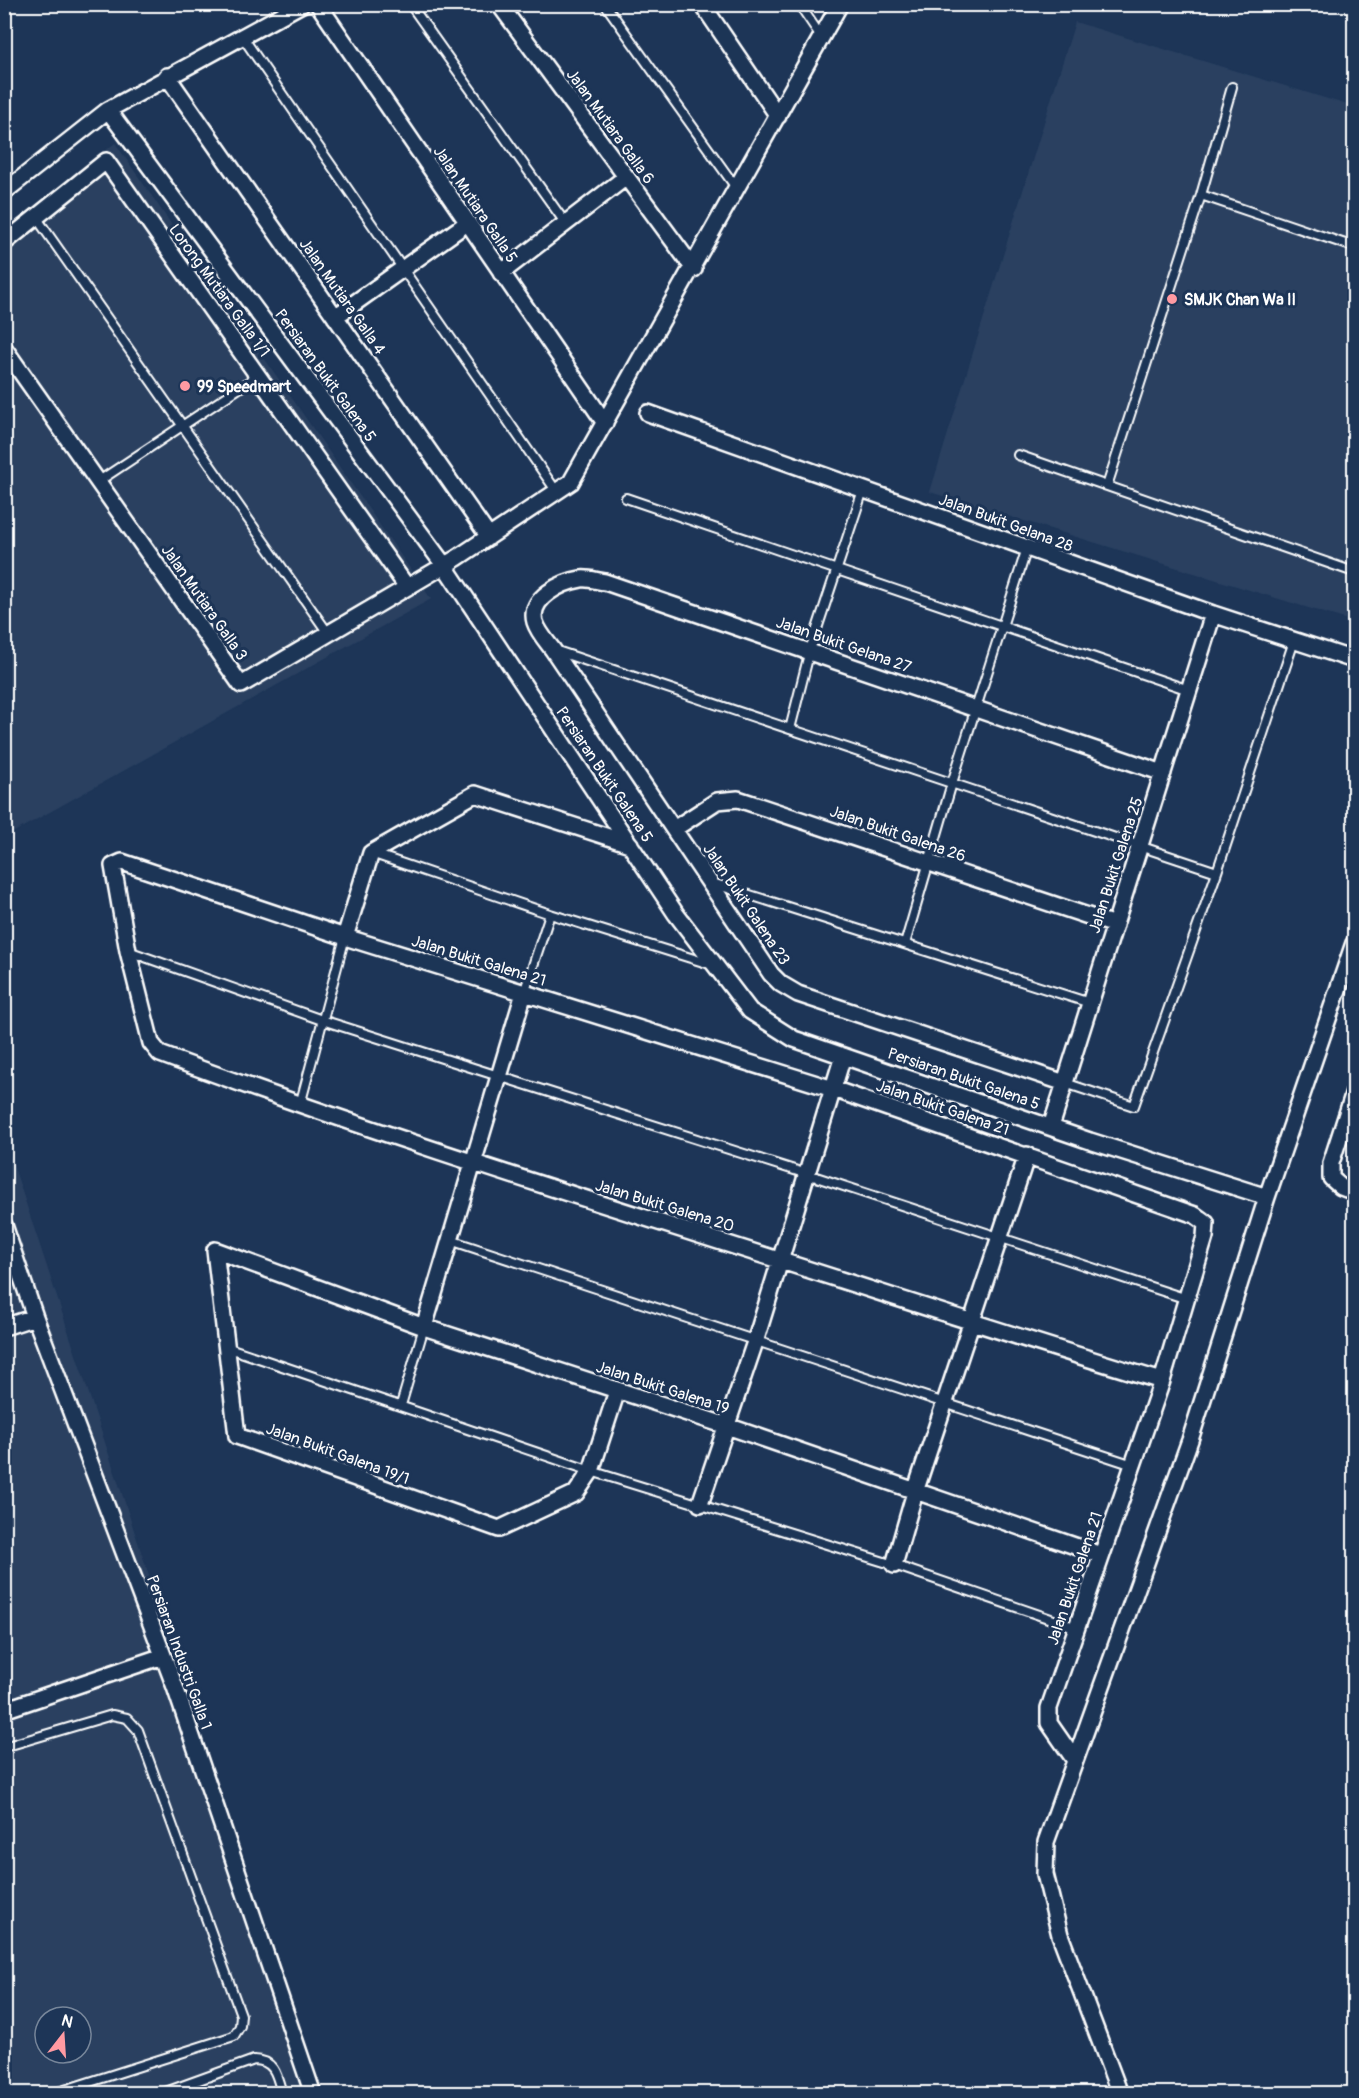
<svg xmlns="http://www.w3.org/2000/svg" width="1359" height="2098" font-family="Pangolin,sans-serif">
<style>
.built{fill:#2a4161;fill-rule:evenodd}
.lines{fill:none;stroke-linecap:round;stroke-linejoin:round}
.lane-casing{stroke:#fff;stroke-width:12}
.street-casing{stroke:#fff;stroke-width:20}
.lane{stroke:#1d3557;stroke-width:8}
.street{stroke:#1d3557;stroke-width:15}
.poi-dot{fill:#ff9aa2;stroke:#1d3557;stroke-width:2}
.labels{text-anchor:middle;stroke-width:6;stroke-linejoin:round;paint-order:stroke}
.street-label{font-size:16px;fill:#fff;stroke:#1d3557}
.poi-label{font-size:16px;font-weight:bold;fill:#fff;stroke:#1d3557;text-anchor:start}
</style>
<rect width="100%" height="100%" fill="#1d3557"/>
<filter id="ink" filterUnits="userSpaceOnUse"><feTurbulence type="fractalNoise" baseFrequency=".0167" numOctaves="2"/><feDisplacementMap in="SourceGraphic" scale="12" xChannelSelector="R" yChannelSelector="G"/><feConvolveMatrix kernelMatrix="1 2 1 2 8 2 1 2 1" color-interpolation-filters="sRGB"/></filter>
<g filter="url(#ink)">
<path class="built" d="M1075,22L1354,107V622L930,492Z
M115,143L431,599L5,837V232Z
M5,1140L320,2093H5ZM45,2017H81V2053H45Z"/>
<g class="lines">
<g class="lane-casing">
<path id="lane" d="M410,4L566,224
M605,4L737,189
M799,4L822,38
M242,36L557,492
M1201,195L1354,247
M36,217L328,633
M1018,455L1354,572
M99,481L259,375
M1107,486L1201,195L1232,87
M626,498L1189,690
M557,651L1217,872
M790,729L810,650L863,490
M371,853L550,914L713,965
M712,883L1090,1003
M905,944L952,783L1027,548
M128,951L322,1020L807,1174L1187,1299
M524,993L550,914
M1065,1083L1134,1106L1217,872L1294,641
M300,1105L345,937
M450,1240L1133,1465
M226,1347L591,1471L894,1565L1077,1628
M401,1405L424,1327
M4,1747L112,1715L127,1718L138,1730L241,2015L240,2026L234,2036L52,2094
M160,2094L254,2060C275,2060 277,2076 282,2094"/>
</g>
<g class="street-casing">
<path id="street" d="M318,4L605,423
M499,4L694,269
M702,4L778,116
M167,76L489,537
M108,110L444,565L676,914L750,1011L794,1039L1090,1141L1267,1197
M4,192L108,110L302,4
M4,243L106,161L407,587
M501,273L626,177
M335,317L467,223
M4,348L241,685L457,558L571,482L840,4
M648,413L1213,614L1354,660
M674,829L717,801L738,799L1115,925
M345,937L371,853L475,794L630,844
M1065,1083L798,994L781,984L771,974L553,650C547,642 538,632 535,622C528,598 562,582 581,579C589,578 597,581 605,582L1163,773
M1354,1092L1331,1163V1178L1341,1187L1354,1192
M1051,1127L1213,614
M4,1225L35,1317L175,1687L313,2094
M4,1327L35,1317
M424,1327L524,993
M617,1391L591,1471L576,1493L499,1529L237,1436L215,1250L424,1327L727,1426L1101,1555
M700,1504L756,1339L843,1056
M894,1565L915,1492L1027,1155
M4,1710L163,1656
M1074,1759L1049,1723V1708L1162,1381L1205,1237L1206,1223L1195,1215L833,1089L345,937L122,862L113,866L128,951L151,1043L160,1054C356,1127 554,1189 753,1252C889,1295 1025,1340 1162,1381
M1120,2094L1060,1935L1045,1874L1046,1842L1190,1440L1267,1197L1354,943"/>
</g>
<use href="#lane" class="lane"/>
<use href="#street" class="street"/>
</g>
</g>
<g class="poi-dot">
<circle cx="1172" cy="299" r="6"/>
<circle cx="185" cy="386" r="6"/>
</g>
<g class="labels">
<g class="street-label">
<text transform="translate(611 126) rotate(54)" y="6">Jalan Mutiara Galla 6</text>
<text transform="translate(476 204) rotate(56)" y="6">Jalan Mutiara Galla 5</text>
<text transform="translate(220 290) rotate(54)" y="6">Lorong Mutiara Galla 1/1</text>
<text transform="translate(343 296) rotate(55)" y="6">Jalan Mutiara Galla 4</text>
<text transform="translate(326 375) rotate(54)" y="6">Persiaran Bukit Galena 5</text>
<text transform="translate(1006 522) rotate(20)" y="6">Jalan Bukit Gelana 28</text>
<text transform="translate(205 602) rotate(55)" y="6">Jalan Mutiara Galla 3</text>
<text transform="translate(844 644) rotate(19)" y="6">Jalan Bukit Gelana 27</text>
<text transform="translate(605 774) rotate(56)" y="6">Persiaran Bukit Galena 5</text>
<text transform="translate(898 833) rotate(19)" y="6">Jalan Bukit Galena 26</text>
<text transform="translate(1115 865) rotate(-72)" y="6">Jalan Bukit Galena 25</text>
<text transform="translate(747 904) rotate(56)" y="6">Jalan Bukit Galena 23</text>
<text transform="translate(479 960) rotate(17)" y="6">Jalan Bukit Galena 21</text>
<text transform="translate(964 1078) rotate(19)" y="6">Persiaran Bukit Galena 5</text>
<text transform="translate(943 1107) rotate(19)" y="6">Jalan Bukit Galena 21</text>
<text transform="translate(665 1205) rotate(17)" y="6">Jalan Bukit Galena 20</text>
<text transform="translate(663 1387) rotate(18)" y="6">Jalan Bukit Galena 19</text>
<text transform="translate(338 1453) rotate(20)" y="6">Jalan Bukit Galena 19/1</text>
<text transform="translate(1074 1578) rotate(-71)" y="6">Jalan Bukit Galena 21</text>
<text transform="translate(180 1652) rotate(70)" y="6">Persiaran Industri Galla 1</text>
</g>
<g class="poi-label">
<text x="1184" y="305">SMJK Chan Wa II</text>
<text x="197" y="392">99 Speedmart</text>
</g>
</g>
<rect width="1359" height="2098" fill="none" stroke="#1d3557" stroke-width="24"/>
<rect x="12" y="12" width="1335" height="2074" fill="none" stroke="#fff" stroke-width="2" filter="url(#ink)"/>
<g transform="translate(63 2035) rotate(17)"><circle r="28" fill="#1d3557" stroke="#77869a" stroke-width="1.5"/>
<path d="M0-4.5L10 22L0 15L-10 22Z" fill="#ff9aa2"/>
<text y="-9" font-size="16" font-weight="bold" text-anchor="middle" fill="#ffffff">N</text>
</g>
</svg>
